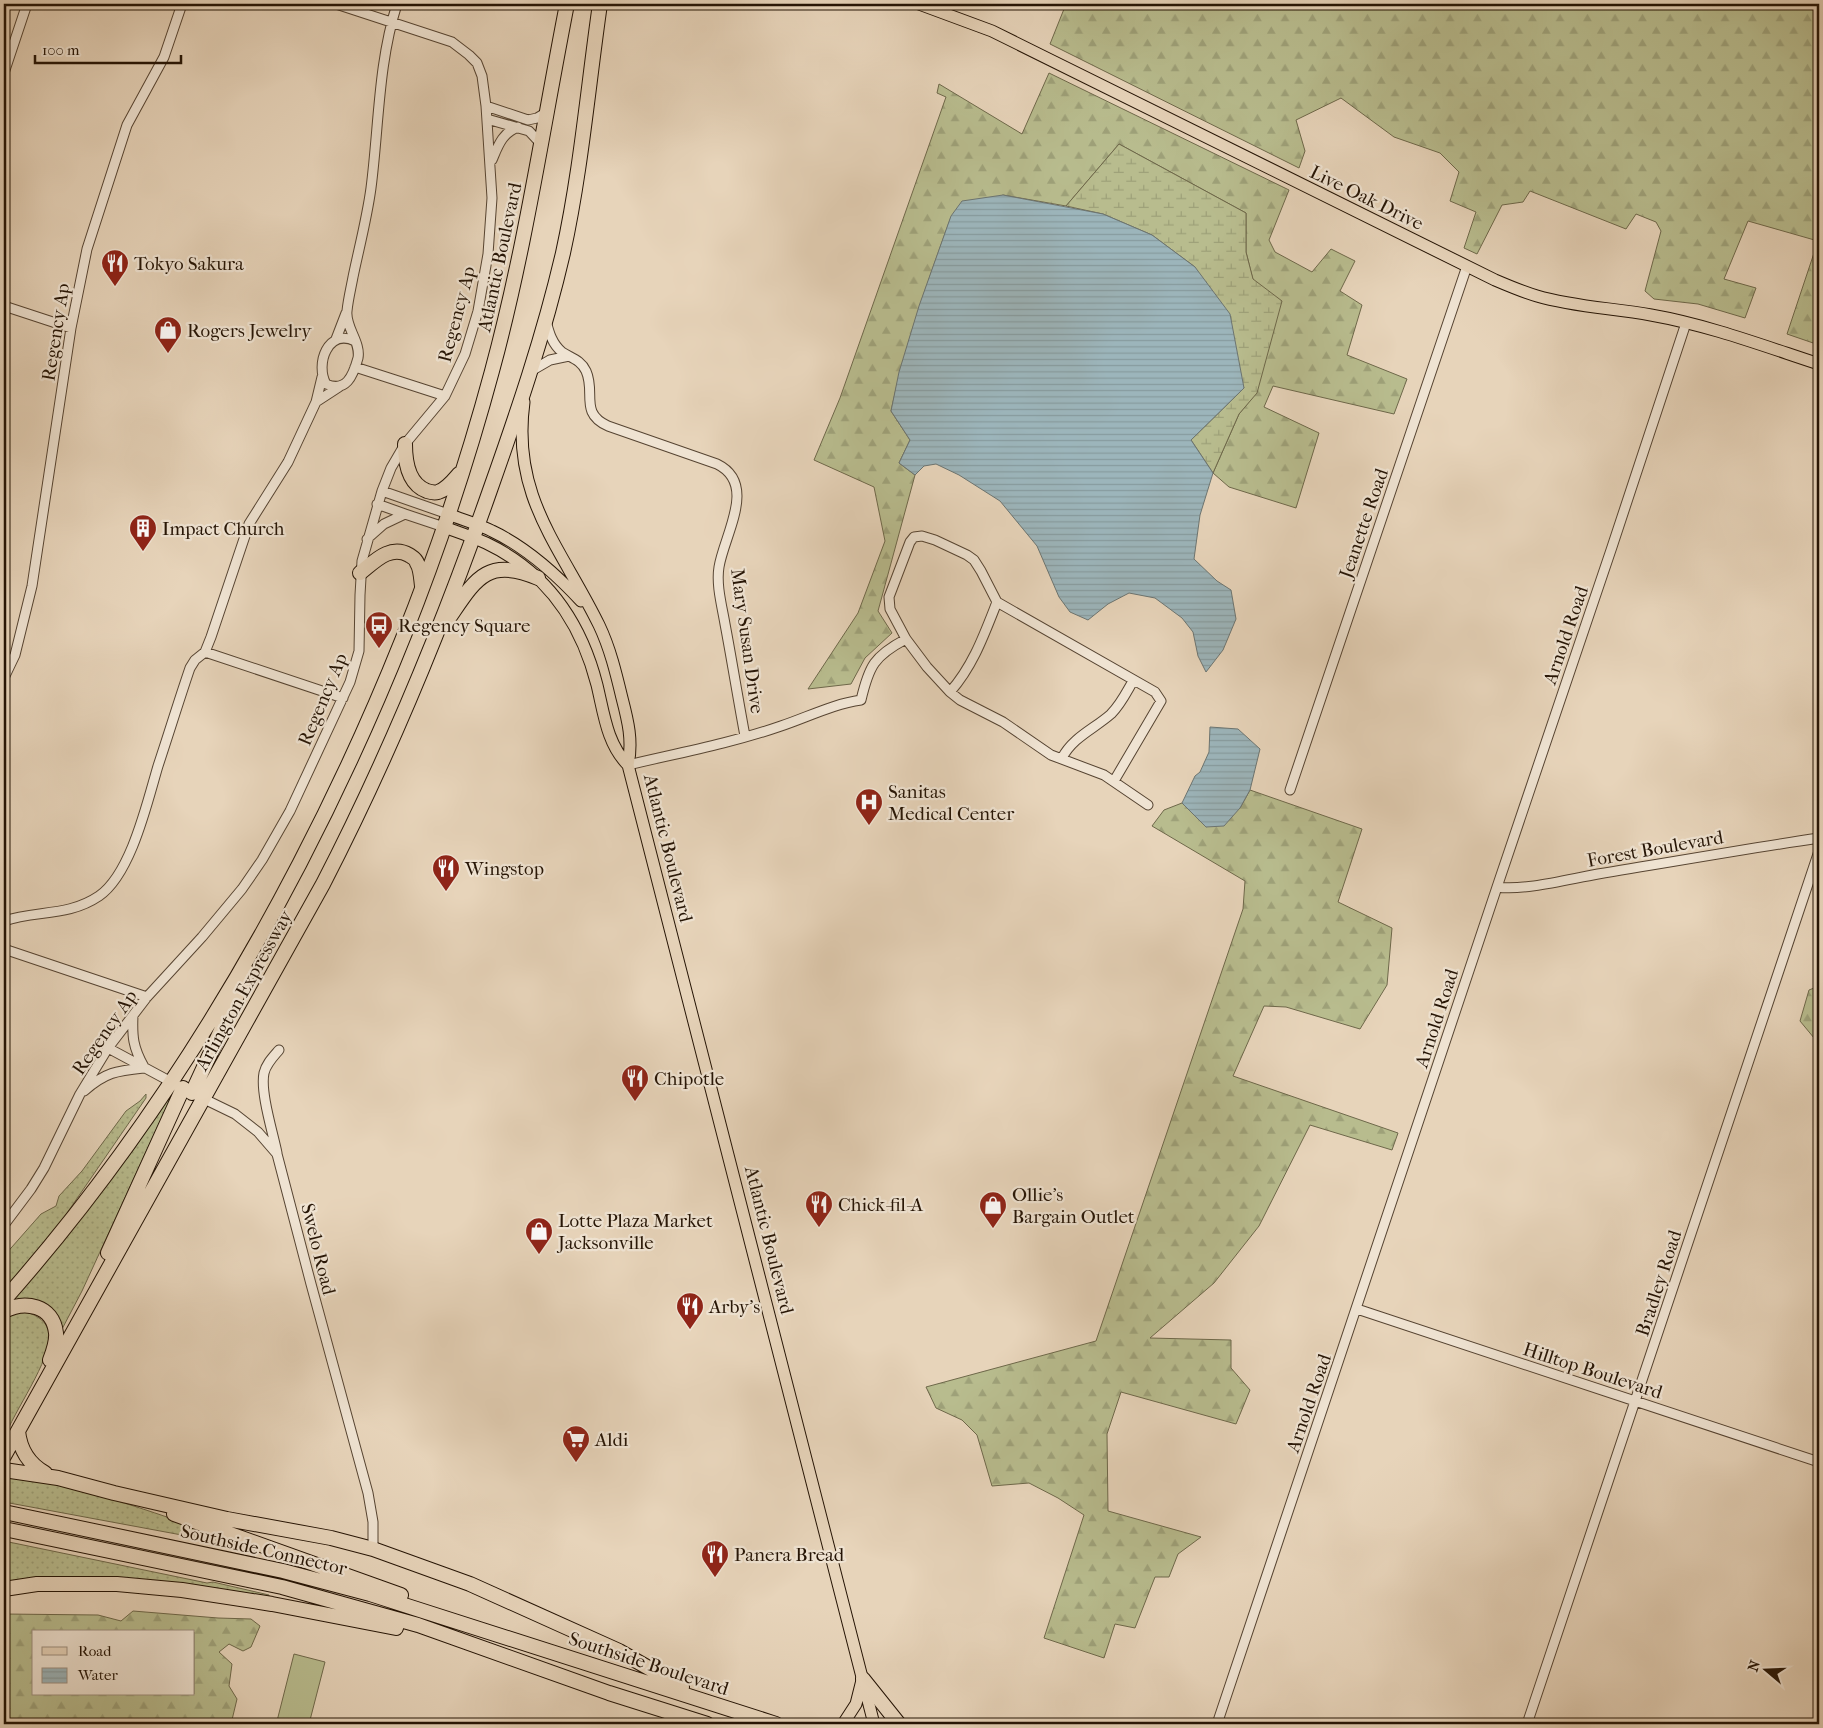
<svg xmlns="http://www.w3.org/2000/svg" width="1823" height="1728" font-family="'IM FELL French Canon',serif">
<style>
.grass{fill:url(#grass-dots);stroke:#6e684a}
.forest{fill:url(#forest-firs);stroke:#6e684a;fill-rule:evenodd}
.wetland{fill:url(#wetland-marsh);stroke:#6e684a}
.park{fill:#b8bc8e;stroke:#6e684a}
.water{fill:url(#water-rules);stroke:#6c7572}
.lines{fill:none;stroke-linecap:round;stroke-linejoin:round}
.minor-casing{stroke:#564432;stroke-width:11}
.major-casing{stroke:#251405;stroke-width:13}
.highway-casing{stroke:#251405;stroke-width:16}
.minor{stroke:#efe3d2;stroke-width:9}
.major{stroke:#e7d4ba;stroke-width:11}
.highway{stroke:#e7d4ba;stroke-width:14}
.labels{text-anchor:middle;stroke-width:4.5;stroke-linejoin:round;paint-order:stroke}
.street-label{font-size:19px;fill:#251405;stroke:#efe3d2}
.poi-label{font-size:19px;fill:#251405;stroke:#efe3d2;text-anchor:start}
</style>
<defs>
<pattern id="grass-dots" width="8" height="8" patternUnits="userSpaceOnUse" patternTransform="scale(1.25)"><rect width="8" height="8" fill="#b8bc8e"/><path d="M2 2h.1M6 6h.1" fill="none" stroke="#9ea179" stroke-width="1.8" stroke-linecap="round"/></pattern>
<pattern id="forest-firs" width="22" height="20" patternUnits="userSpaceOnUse" patternTransform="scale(1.25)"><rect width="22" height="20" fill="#b8bc8e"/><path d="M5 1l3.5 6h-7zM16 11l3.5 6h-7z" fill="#9ea179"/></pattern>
<pattern id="wetland-marsh" width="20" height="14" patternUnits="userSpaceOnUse" patternTransform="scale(1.25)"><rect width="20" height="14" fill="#b8bc8e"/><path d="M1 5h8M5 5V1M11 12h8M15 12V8" fill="none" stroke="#9ea179"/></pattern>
<pattern id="water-rules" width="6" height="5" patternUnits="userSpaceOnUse" patternTransform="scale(1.25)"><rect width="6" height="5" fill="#9cb5bb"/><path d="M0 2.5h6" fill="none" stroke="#869b9f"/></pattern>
</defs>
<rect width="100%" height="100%" fill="#e7d4ba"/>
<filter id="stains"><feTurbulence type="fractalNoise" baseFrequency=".004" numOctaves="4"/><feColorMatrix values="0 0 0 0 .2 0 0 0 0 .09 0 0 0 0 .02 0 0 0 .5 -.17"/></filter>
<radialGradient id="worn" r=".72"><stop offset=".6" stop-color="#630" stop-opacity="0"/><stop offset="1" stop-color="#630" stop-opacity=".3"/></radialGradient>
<path class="grass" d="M146,1094V1098L56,1229L4,1291V1256L41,1214L56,1206L59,1196L82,1171L126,1111L140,1101Z
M169,1097V1102L82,1291L61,1331L58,1323L12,1302V1300L63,1240L128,1157Z
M26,1312C37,1315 48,1322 49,1334C52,1360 13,1412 4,1439V1321L13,1314Z
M4,1476C86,1485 164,1517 243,1543L241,1546L4,1502Z
M4,1541L207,1583L213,1582L269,1595V1598L4,1584Z"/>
<path class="forest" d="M1066,4H1819V345L1787,334L1818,241L1748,221L1724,279L1756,288L1745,318L1698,304L1654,299L1645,291L1661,231L1656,222L1636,214L1626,229L1530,191L1523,202L1502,205L1477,254L1464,248L1476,212L1450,201L1459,172L1440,153L1394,137L1341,98L1296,120L1305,151L1299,168L1050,44Z
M1049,73L1289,190L1269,240L1275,252L1312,272L1331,249L1355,261L1340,291L1362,305L1347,355L1407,379L1394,414L1273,386L1264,407L1319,433L1296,508L1229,487L1213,473L1239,414L1257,392L1253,280L1246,252V213L1119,144L1066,206L1003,195L951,217C928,281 905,344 891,411L910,440L899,463L915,475L878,611L892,633L865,658L851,684L808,689L858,613L885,541L874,487L814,460L840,398L946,97L937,93L939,84L1022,134Z
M1250,790L1362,829L1338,902L1392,928L1387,985L1360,1029L1286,1007L1264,1006L1233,1076L1398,1133L1392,1150L1310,1125L1259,1226L1214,1283L1150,1338L1231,1340V1368L1250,1390L1236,1424L1121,1392L1107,1434L1108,1511L1201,1537L1178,1554L1169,1577H1155L1135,1628L1115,1624L1104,1658L1044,1638L1084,1515L1058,1498L1029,1483L992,1486L977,1435L962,1420L936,1408L926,1387L1096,1341L1243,909L1245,881L1152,826L1164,810L1182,803L1206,827L1240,808Z
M1819,986V1044L1800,1021L1809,990Z
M133,1611L218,1618L251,1619L260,1626L251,1647L243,1651L229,1644L219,1652L232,1664L229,1686L237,1699L231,1724H33L4,1717V1614L98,1615L121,1621ZM34,1632H194V1694H34Z"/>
<path class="wetland" d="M1119,144L1246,213V252L1253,279L1282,301L1257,393L1239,414L1213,473L1191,440L1244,388L1195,267L1152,235L1103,214L1066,206Z"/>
<path class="park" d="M294,1654L325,1662L309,1724H290L277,1721Z"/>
<path class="water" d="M1003,195L1103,214L1152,235L1195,267L1230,314L1244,388L1191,440L1213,473L1200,515L1194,559L1217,581L1231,590L1236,619L1223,650L1206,672L1198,656L1193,632L1182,618L1155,598L1129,593L1108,604L1088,620L1070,612L1059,597L1037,546L1000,501L959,475L936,464L924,466L915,475L899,463L910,440L891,411L899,372L919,306L951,216L962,201Z
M1210,727L1238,729L1260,749L1250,790L1240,808L1224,826L1206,827L1182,803L1195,776L1200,772L1209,752Z"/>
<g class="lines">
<g class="minor-casing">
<path id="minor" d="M4,73L27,4
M486,106L528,120L537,118L547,112
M487,119L529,131L542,145
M492,160C498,146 502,133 518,127
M4,306L71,328
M546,321C549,332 552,344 562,352C571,358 581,360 586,371C596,393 579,413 608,426L717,464C758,484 724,535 719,567C716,585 722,606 725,624C732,661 738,699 745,736
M336,339L346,313
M355,341C328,328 315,364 326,384C346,393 353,376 358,358C361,342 345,327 347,311C348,300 351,288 353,277C359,248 367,218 371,188C379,126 378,64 397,4
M355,367L445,396
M531,371L550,360L569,356
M316,402L322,377
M382,491L448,514
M377,504L405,514
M367,539L384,524L405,514L444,527
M205,652L343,698
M4,678L15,655L32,586L71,328L87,249L127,125L164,57L182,4
M950,692C973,666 984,635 997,602
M1062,758C1073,737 1094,729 1111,714C1121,704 1126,693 1133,681
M628,765C679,753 732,743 781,726C808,717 833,704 861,700C869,666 874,656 906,639
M1114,781L1161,701L1155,692L997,602L981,571L974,560L967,555L935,540L922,536L914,537L910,542L889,597L890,609L906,639L927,667L950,692L960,700L1003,722L1051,755L1104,775L1148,805
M1290,790L1467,266
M1497,887C1524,891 1569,879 1598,874C1672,862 1745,849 1819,838
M4,921C36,910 68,917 99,896C131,874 147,803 158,766C169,733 179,700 190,668L195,660L205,652L211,637L249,524L288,462L316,402L339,387
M4,949L147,997
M133,1015C132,1037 133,1047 144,1067
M108,1048L175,1084
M84,1091C106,1072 116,1071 144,1068
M200,1097L235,1114L258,1132L277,1154L311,1284L368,1493L373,1522V1549
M277,1153C273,1133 260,1092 264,1073C266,1064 273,1057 279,1050
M4,1225L31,1189L44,1168L80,1094L108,1048L147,997L202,937L242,889L262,860L290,811L350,682L359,651L360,595L362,561L382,491L391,468L405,444L445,396L465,354L478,311L488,254L492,198L486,106L482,76L477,63L469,55L452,42L336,4
M1357,1309L1819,1462
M1217,1724L1497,887L1612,547L1686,323
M1527,1724L1819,851"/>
</g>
<g class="major-casing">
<path id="major" d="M919,4L992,31L1495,280C1509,286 1523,292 1537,296C1574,307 1613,308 1651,315C1708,325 1764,346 1819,364
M524,402C511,497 561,547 599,625C610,648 616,673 622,698C628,721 633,741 628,765L874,1724
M448,514C463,520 478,524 492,531C526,547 555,573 581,601
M444,527C458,532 473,537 486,543C547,572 581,622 597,685C604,714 607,744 628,765
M843,1724L856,1704L862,1680"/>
</g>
<g class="highway-casing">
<path id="highway" d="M405,444C405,462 408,484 427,491C430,492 434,493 438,492C447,489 453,481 459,474
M360,573C374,562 390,544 409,555C412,557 416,559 417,563C421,569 421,579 422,586
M449,618C475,580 487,556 538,578
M192,1093L248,972
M108,1253L183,1088
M4,1300C231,1044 403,701 492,371C525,250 543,126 567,4
M4,1311C25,1300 53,1305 56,1333C57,1342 53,1352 50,1360
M18,1431C20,1450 29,1464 45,1473
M4,1456L323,884C388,758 442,627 489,493C517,414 544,335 563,253C581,171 588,87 600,4
M4,1470L58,1478L114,1493L227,1519L331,1538L373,1549L470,1584L619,1651L682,1687
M4,1512L283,1571L370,1594L776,1724
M174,1514L401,1595
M4,1529L282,1587L418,1625L609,1693L707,1724
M4,1589L37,1584H117L182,1590L272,1604L396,1628
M863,1679L899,1724"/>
</g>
<use href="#minor" class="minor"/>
<use href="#major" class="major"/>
<use href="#highway" class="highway"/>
</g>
<defs>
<g id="restaurant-pin" transform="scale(1.4375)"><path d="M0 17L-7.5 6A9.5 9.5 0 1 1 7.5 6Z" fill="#8f2418" stroke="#efe3d2"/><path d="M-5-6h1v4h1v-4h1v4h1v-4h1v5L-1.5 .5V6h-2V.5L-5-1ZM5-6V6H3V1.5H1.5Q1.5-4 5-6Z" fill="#fff"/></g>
<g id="shop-pin" transform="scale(1.4375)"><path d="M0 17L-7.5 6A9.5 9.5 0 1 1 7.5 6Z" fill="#8f2418" stroke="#efe3d2"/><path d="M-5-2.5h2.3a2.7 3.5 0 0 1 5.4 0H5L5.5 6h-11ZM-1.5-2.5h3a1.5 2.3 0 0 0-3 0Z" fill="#fff"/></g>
<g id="building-pin" transform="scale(1.4375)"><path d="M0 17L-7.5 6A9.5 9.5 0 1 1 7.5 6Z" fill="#8f2418" stroke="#efe3d2"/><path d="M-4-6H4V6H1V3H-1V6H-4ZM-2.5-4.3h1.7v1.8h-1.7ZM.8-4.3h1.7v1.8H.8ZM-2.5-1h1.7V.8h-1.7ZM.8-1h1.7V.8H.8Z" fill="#fff"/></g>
<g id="bus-pin" transform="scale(1.4375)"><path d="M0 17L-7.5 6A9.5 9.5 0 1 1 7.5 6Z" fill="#8f2418" stroke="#efe3d2"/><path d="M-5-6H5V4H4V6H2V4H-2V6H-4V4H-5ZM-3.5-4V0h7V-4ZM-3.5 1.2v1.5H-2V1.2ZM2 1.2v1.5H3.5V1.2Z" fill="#fff"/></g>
<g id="hospital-pin" transform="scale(1.4375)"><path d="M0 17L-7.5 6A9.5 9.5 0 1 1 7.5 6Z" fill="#8f2418" stroke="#efe3d2"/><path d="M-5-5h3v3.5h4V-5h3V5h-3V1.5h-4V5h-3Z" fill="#fff"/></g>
<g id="supermarket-pin" transform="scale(1.4375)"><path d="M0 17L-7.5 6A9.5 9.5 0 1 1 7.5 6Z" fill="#8f2418" stroke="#efe3d2"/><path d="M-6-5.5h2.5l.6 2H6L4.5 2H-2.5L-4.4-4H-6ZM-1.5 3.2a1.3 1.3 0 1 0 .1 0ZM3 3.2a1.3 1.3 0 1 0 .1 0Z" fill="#fff"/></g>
</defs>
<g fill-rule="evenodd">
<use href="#restaurant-pin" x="115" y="263"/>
<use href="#shop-pin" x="168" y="330"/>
<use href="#building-pin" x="143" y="528"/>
<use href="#bus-pin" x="379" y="625"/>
<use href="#hospital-pin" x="869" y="802"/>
<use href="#restaurant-pin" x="446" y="868"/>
<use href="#restaurant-pin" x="635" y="1078"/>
<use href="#restaurant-pin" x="819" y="1204"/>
<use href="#shop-pin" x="993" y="1205"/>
<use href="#shop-pin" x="539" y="1231"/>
<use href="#restaurant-pin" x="690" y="1306"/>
<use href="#supermarket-pin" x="576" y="1439"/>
<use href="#restaurant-pin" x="715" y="1554"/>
</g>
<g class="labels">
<g class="street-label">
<text transform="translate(1367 197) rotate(26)" y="7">Live Oak Drive</text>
<text transform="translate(499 257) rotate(-78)" y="7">Atlantic Boulevard</text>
<text transform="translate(456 314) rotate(-75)" y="7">Regency Ap</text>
<text transform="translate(55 332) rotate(-81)" y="7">Regency Ap</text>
<text transform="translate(1363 523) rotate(-71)" y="7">Jeanette Road</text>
<text transform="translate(1565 635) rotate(-71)" y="7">Arnold Road</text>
<text transform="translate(748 641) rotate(82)" y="7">Mary Susan Drive</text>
<text transform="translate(322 699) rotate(-67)" y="7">Regency Ap</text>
<text transform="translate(669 848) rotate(76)" y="7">Atlantic Boulevard</text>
<text transform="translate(1655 848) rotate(-10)" y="7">Forest Boulevard</text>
<text transform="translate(243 990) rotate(-61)" y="7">Arlington Expressway</text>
<text transform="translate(1436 1018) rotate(-72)" y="7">Arnold Road</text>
<text transform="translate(104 1032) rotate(-55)" y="7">Regency Ap</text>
<text transform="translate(770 1240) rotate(76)" y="7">Atlantic Boulevard</text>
<text transform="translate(319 1249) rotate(76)" y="7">Swelo Road</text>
<text transform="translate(1658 1283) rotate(-72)" y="7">Bradley Road</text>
<text transform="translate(1593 1370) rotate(18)" y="7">Hilltop Boulevard</text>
<text transform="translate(1308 1403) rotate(-71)" y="7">Arnold Road</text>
<text transform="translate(264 1549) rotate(13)" y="7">Southside Connector</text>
<text transform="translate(649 1663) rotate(18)" y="7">Southside Boulevard</text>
</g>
<g class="poi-label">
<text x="134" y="270">Tokyo Sakura</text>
<text x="187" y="337">Rogers Jewelry</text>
<text x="162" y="535">Impact Church</text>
<text x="398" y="632">Regency Square</text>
<text x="888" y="798">Sanitas<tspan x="888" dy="22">Medical Center</tspan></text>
<text x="465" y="875">Wingstop</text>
<text x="654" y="1085">Chipotle</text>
<text x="1012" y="1201">Ollie's<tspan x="1012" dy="22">Bargain Outlet</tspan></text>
<text x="838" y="1211">Chick-fil-A</text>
<text x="558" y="1227">Lotte Plaza Market<tspan x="558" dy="22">Jacksonville</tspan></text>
<text x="709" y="1313">Arby's</text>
<text x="595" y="1446">Aldi</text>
<text x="734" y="1561">Panera Bread</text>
</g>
</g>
<rect width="1823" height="1728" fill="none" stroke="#e7d4ba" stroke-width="20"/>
<rect x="5" y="5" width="1813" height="1718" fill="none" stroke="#251405" stroke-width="2.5"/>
<rect x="10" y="10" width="1803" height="1708" fill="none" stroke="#251405"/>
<rect x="32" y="1630" width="162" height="65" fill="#efe3d2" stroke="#9e9080"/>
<rect x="42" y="1647" width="25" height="8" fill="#e7d4ba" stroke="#9e9080"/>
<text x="78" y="1656" font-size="15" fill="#251405">Road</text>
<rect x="42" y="1668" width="25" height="15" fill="url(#water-rules)" stroke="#9e9080"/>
<text x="78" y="1680" font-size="15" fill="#251405">Water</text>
<g transform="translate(1766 1670) rotate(289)" stroke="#efe3d2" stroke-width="4" paint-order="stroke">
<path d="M0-4L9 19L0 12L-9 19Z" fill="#251405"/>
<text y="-8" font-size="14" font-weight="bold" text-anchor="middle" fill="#251405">N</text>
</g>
<path d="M35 55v8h146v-8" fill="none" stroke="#251405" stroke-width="2.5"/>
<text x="42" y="55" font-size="15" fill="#251405" stroke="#efe3d2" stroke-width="4" paint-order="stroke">100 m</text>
<rect width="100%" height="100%" filter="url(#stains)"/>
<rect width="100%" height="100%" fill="url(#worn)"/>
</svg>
